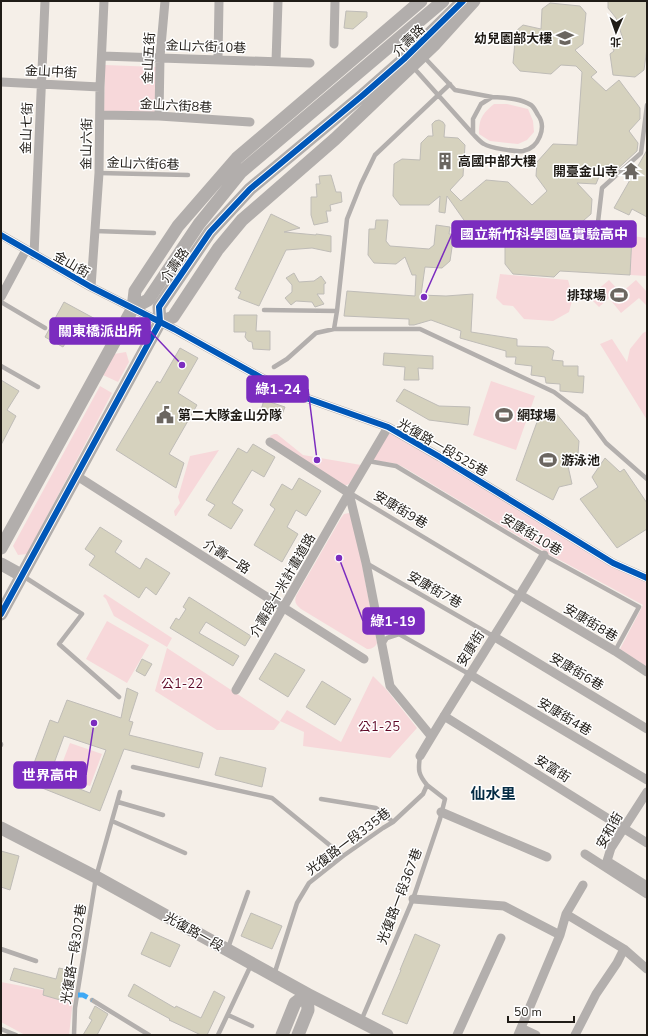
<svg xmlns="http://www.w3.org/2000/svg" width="648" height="1036" font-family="'Nunito Sans','Noto Sans TC',sans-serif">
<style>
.green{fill:#f7d8da}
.building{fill:#d6d2be;stroke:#bfbcb7;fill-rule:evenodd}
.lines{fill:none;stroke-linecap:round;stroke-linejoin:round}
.lane{stroke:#b3afad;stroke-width:4.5}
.street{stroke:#b3afad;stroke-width:9}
.secondary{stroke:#b2aeac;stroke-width:13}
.quiet{stroke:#3fa9f5;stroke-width:5;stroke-dasharray:10 5;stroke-linecap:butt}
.cycleway-casing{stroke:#fff;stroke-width:8}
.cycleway{stroke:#0057b8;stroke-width:6}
.labels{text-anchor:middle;stroke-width:3;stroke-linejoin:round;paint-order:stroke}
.poi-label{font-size:13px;font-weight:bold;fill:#201c17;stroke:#fff;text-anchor:start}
.street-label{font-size:13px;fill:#201c17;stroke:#fff}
.park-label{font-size:13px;fill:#5e0927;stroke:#fff}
.quarter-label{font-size:15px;font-weight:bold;fill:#052c44;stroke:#fff}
.leader{fill:none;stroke:#7b2cbf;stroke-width:1.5}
.callout-dot{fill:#7b2cbf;stroke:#fff;stroke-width:1.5}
.callout{fill:#7b2cbf;stroke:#7b2cbf;stroke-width:1.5}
.callout-label{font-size:14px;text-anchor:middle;font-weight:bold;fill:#fff}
</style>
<rect width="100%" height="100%" fill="#f5efe8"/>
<path class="green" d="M105,65L156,67L155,114L104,112Z
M494,104H507L528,109L533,121L534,132L527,140L518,144L490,141L479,134C479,119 482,114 494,104Z
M632,236L647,238V276L630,275Z
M500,274L568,280L573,297L569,312L553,321L524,319L513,306L503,305L496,298Z
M609,280L621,293L636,280L647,292V306L639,298L621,313L609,298L599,307L589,297Z
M647,331V420L600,344L612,339L627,362L630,349L643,333Z
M126,352L129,362L118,382L103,375L114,354Z
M491,381L535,396L516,450L473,435Z
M100,386L112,393L27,554L18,555L13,546Z
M389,431L647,581V667L620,649L643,605L545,552L405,468L397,464L373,460Z
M274,434H277L303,455L361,465L349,484L344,486L271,438L270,436Z
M219,450L176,516H175L174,511L180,503L178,497L190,456Z
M349,513L353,517L377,643C375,647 372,649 367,649L301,609C296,605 294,602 296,596L341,518L344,514Z
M105,594L172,638L167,647L114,616L106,599L103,596Z
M107,621L149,645L127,683L86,659Z
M167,648L280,722L274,730H217L155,691Z
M373,676L386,689L417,728L390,758L303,746L304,732L280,721L287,710L341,742Z
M70,743L102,754L90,786L58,774Z
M1,982L53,992L73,1000L69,1035H25L1,1022Z"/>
<path class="building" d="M608,1H647V48L644,70L635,77L613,75L610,54L614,51L612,47L611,43L623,39L616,18L608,8Z
M550,3L580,6L586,13L583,44L575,50L597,72L591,77L606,91L619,80L640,108V119L629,131L638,143L637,151L612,174H600L596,184L577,183L592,199L591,214L569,233L632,236L630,275L560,271L554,277L513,274L505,264V226L490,237L491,224L466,223L447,196L445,213L439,212L440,196L429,205H400L393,196L394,164L402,159L420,160L421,143L428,136H433L432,124L435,121L439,120L443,122L445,125L444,137L458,138L465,145L463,176L450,190L461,201L486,180L508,182L532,205L547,191L536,176L537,162L553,144L577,145L582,72L576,66L561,65L551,74L520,71L513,63L516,31L523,25L541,29L542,9Z
M346,11L367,12V17L353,29L344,28Z
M647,150V217L632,209L629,215L614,208Z
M331,175L336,192H341L342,202L330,205L331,211H326L328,222L314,225L311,215V197H317L316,184H320L319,176Z
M271,214L300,228L284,232L316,235V234L331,236V252L312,248L286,250L259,306L238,298L241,292L235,289Z
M376,220H388L386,241L390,246L429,249L434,245L436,225L450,227L449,234H454L450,261L442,268L425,267L421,295L446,296L473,294L471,332L517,339V346L548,347L554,351L552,360L563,361V366H578V376H584L583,393L560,391V384L546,383L545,377L531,375L532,366L515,364L516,357H506V351L460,338L461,331L431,320L414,325H409V319L344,316L347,291L415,296L416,275H412L405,257L396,264L374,263L368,255L369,229H375Z
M294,273L299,282L314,281L321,276L326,283L324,284V294H317L324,304L315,307L312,302L296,301L291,305L285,298L292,292V285L286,278Z
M64,302L99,321L89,339L73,331L63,347L45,337Z
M234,315H257L256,331H270V350L253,349L252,342L248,341L245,337L246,332H234Z
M180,348L198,358L178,393L197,405L169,454L184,463L176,488L116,450L157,381L160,383Z
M384,353L433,356V369L418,368L419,380H404L405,367L383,365Z
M1,380L19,391L7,410L16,416L1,445Z
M404,389L439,406L470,407L468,425L429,420L396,401Z
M264,400L285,407L281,417L261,410Z
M555,412L579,441L578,454L568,466L572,484L559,487L553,500L516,480L537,422Z
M253,444L275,457L264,477L252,470L232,503L243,510L231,529L208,515L215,505L206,500L238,448L247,453Z
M605,458L620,472L624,469L647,503V529L617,548L580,499L598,487L592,477Z
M299,478L321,491L306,516L296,510L287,527L298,534L282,562L254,545L275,509L270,505L282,484L292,490Z
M100,527L122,541L115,552L140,569L146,558L170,573L156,595L146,587L139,598L89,565L95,556L85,549Z
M189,597L251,636L245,646L206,622L199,633L239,656L233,666L170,628L176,618L179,620L186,609L183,607Z
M275,653L305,670L288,697L259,679Z
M142,659L152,664L145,676L136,671Z
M322,681L351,699L335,725L306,707Z
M127,688L138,693L129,721L133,722L129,735L203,753L199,768L124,749L100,811L27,782L50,720L58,723L67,700L121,718ZM64,736L106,750L90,793L49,777Z
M220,757L266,768L262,787L215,775Z
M1,851L19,856L10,890L1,887Z
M251,913L282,926L272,949L241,936Z
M151,932L180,945L170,967L141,954Z
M415,934L440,945L407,1024L382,1014L401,970H400Z
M14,968L56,979L59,968L68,970L60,1000L43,995L44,989L10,980Z
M134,984L175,1008L176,1006L201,1018L214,991L225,997L207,1035H201L169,1020L170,1019L128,996Z
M95,1006L108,1014L97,1035H83L92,1020L89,1018Z"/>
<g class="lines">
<path class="lane" d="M423,56L455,90L492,97
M413,67L473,134
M492,97C505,98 520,98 531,105C534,107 536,112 538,115C547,127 539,148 523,151C516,152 490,148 484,144C480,142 476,137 473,134V119L481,104Z
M99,173L188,175
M598,222L602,188L641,153L647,105
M95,231L154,233
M1,302L45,328
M264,310L337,311L347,219L361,184L375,155L450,84
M334,329L337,311
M1,366L38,387
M274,367L287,359L316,333L334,329H420L554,392L586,416L606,443L647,479
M368,461L396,466L544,555L639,607L615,651
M350,493L520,595
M366,563L493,636
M23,576L82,614L59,644L119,697
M378,622L469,674
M383,644L387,638L399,634
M1,745V744
M133,767L272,798L343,856
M321,799L376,808L393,822
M118,802L163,815
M112,821L185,853
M228,948L248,892
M1,949L36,961
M274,975L297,903L309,883L343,856L383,828L393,822L423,794L427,785C418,774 418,770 420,756
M92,1000L149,1035
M228,1015L252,1026
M361,1021L413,899L440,819L445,799L427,785
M1,1029L16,1035
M74,1035L75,1008L96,877L120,792
M218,1035L251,965"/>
<path class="street" d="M334,44L335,1
M102,56L310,63
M218,59L219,1
M276,62L278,1
M1,82L100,87
M100,115L159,116L250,122
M159,116L160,57L165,1
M1,235L91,287L174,329L262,378L289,392L388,427L440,457L613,563L647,578
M34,255L45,1
M91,287L99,173L100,87L104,1
M1,297L26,250
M388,427L349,493L366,563L390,686L431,736
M77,476L364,659
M520,595L615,651L647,672
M493,636L647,729
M469,674L647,780
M236,690L349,493L270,442
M444,716L647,843
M420,756C460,688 504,623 544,555
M647,792L611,848L607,861L647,886
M441,812L547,857
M585,854L647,894
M413,899L504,906L560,935
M566,914L624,949L647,969
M521,1028L536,1035
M457,1035L501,938
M518,1035L560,935L566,914L583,885
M575,1035L596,994L617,963L624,949"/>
<path class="secondary" d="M133,308L148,300L199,224L241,172L443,1
M160,322L173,317L218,249L242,220L335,139L435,44L474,1
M1,548L133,308L135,291L178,226L237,158L421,1
M1,564L21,575
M1,614L160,322L159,307L210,232L250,189L363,95L404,59L463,1
M1,828L96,877L307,994L387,1035
M282,1035L295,1003L307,994
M298,1035L308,1010L307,994"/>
<path class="quiet" d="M78,995H83L92,1000"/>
<g class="cycleway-casing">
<path id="cycleway" d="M1,235L91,287L174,329L262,378L289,392L388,427L440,457L613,563L647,578
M1,614L160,322L159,307L210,232L250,189L363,95L404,59L463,1"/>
</g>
<use href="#cycleway" class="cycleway"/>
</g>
<defs>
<g id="school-bare" transform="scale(1.38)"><path d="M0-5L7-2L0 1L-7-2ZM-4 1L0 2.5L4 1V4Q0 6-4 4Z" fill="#6b6660" stroke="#fff" stroke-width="2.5" paint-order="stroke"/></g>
<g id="building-bare" transform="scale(1.38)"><path d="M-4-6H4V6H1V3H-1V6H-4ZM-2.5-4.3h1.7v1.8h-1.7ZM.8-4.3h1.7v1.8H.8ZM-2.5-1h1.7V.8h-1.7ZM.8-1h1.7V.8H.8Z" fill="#6b6660" stroke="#fff" stroke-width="2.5" paint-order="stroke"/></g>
<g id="temple-bare" transform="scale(1.38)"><path d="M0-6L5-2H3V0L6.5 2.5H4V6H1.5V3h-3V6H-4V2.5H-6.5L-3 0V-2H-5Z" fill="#6b6660" stroke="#fff" stroke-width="2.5" paint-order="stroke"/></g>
<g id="stadium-bare" transform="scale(1.38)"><path d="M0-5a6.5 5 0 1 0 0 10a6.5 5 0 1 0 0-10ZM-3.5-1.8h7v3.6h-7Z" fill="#6b6660" stroke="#fff" stroke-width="2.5" paint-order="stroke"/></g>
<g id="civic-bare" transform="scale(1.38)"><path d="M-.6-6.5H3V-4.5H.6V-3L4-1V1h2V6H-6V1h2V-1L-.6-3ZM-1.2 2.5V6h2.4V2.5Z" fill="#6b6660" stroke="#fff" stroke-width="2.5" paint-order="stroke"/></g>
</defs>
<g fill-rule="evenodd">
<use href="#school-bare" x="565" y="38"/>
<use href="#building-bare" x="445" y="161"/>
<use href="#temple-bare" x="631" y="171"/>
<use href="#stadium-bare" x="619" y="295"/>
<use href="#civic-bare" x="165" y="415"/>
<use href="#stadium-bare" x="504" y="415"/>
<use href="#stadium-bare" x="548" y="460"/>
</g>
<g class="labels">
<g class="poi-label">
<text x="552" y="43" text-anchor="end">幼兒園部大樓</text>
<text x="458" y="166">高國中部大樓</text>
<text x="618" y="176" text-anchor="end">開臺金山寺</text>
<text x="606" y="300" text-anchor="end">排球場</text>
<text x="178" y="420">第二大隊金山分隊</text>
<text x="517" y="420">網球場</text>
<text x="561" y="465">游泳池</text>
</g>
<g class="street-label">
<text transform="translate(408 40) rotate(-44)" y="5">介壽路</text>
<text transform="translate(206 46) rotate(2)" y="5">金山六街10巷</text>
<text transform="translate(148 58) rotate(-87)" y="5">金山五街</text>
<text transform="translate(51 71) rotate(3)" y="5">金山中街</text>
<text transform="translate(176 105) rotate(3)" y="5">金山六街8巷</text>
<text transform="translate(26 128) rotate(-88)" y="5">金山七街</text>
<text transform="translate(86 144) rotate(-89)" y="5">金山六街</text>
<text transform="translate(143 163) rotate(2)" y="5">金山六街6巷</text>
<text transform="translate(72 264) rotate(30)" y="5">金山街</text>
<text transform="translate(174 265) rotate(-55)" y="5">介壽路</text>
<text transform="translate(443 447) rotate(30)" y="5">光復路一段525巷</text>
<text transform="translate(401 509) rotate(31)" y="5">安康街9巷</text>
<text transform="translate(532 534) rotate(31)" y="5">安康街10巷</text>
<text transform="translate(227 556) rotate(32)" y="5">介壽一路</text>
<text transform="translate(282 585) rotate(-60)" y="5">介壽段十米計畫道路</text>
<text transform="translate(435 589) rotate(30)" y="5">安康街7巷</text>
<text transform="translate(591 622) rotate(31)" y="5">安康街8巷</text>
<text transform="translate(470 648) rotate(-58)" y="5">安康街</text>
<text transform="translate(577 671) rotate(31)" y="5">安康街6巷</text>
<text transform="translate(565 716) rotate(31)" y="5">安康街4巷</text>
<text transform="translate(553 768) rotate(32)" y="5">安富街</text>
<text transform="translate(609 830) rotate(-60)" y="5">安和街</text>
<text transform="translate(348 841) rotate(-37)" y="5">光復路一段335巷</text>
<text transform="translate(399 896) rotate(-69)" y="5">光復路一段367巷</text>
<text transform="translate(194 931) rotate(29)" y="5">光復路一段</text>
<text transform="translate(73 954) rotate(-81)" y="5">光復路一段302巷</text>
</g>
<g class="park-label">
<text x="182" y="688">公1-22</text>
<text x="379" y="731">公1-25</text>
</g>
<g class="quarter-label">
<text x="493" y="799">仙水里</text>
</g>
</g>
<path class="leader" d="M424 297L452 234M182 365L150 331M317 460L308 389M339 558L363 621M94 723L86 775"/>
<g class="callout-dot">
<circle cx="424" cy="297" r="4"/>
<circle cx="182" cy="365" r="4"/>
<circle cx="317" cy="460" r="4"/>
<circle cx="339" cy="558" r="4"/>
<circle cx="94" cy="723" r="4"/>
</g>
<g class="callout">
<rect x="452" y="221" width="184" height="26" rx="4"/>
<rect x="50" y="318" width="100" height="26" rx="4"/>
<rect x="247" y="376" width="61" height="26" rx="4"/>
<rect x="363" y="608" width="61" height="26" rx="4"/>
<rect x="14" y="762" width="72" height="26" rx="4"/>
</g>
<g class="callout-label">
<text x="544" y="239">國立新竹科學園區實驗高中</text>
<text x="100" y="336">關東橋派出所</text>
<text x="278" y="394">綠1-24</text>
<text x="393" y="626">綠1-19</text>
<text x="50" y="780">世界高中</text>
</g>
<rect width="648" height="1036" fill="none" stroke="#201c17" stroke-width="4"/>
<g transform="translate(616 32) rotate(182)" stroke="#ffffff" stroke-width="3" paint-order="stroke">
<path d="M0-3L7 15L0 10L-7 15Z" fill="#201c17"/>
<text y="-6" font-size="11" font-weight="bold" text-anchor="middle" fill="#201c17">北</text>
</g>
<path d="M508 1016v6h66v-6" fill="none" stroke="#201c17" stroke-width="2"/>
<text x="514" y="1016" font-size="12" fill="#201c17" stroke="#ffffff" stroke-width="3" paint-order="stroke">50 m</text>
</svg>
